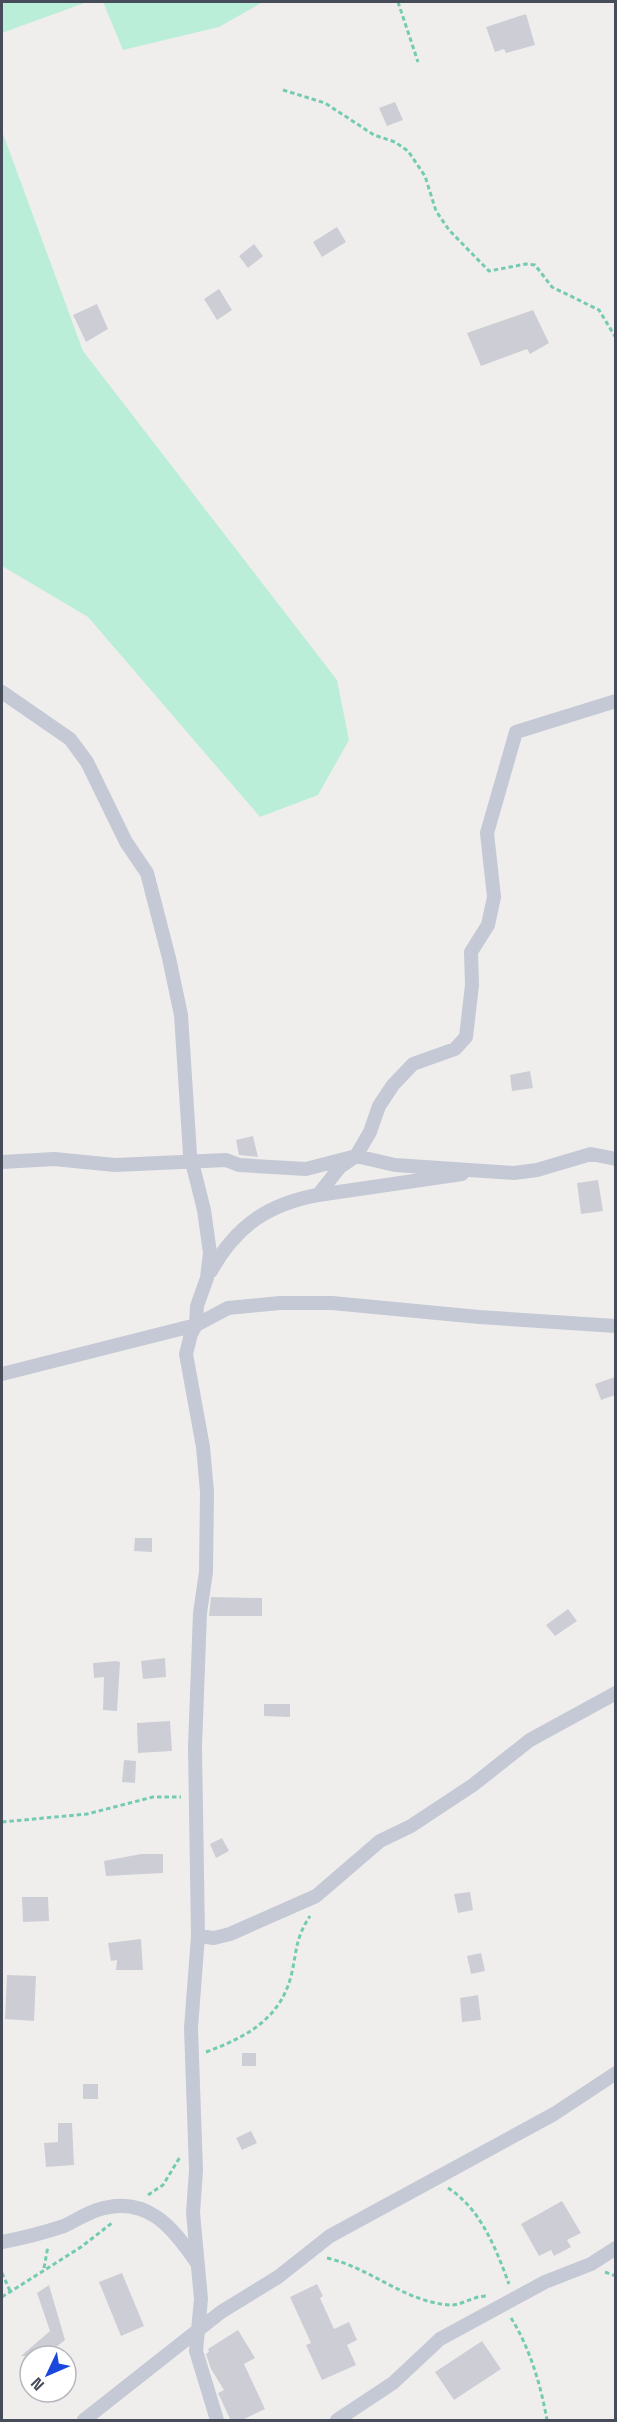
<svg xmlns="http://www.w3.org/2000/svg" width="617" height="2422" font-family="'Space Grotesk',sans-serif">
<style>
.green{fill:#bbeed9}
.building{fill:#cdced5}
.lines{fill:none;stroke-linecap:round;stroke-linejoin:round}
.path{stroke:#74cbb2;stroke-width:3;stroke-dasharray:4.5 3;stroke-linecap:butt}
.minor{stroke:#c4c9d5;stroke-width:14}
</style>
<rect width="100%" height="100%" fill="#f0eeed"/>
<path class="green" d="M2,2H87L2,33Z
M103,2H263L219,27L123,50Z
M2,131L83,351L337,680L349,740L318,795L260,817L88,617L2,566Z"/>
<path class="building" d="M526,14L535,45L506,53L504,49L495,52L486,27Z
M395,102L403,120L387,126L379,108Z
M337,227L346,242L322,257L313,242Z
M254,244L263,256L248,268L239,256Z
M219,289L232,310L217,320L204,299Z
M97,304L108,329L86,342L73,315Z
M533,310L549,343L530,354L527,349L481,366L467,333Z
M530,1071L533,1088L512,1091L510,1075Z
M253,1136L258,1157L239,1155L236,1140Z
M598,1180L603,1211L581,1214L577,1183Z
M615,1377V1395L601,1400L595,1384Z
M135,1538H152V1552L134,1551Z
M211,1597L262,1598V1616H209Z
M568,1609L577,1621L555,1636L546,1625Z
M165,1658L166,1677L143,1679L141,1661Z
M116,1661L120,1662L117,1711L103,1710L104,1677L94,1678L93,1663Z
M264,1704H290V1717L264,1716Z
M170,1721L172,1751L138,1753L137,1723Z
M124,1760L136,1761L135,1783L122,1782Z
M222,1838L229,1851L216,1858L210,1844Z
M141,1854H163V1873L106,1876L104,1861Z
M470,1892L473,1910L458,1913L454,1894Z
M22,1897H48L49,1921L23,1922Z
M141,1939L143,1970H116L117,1960L111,1961L108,1943Z
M481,1953L485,1971L471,1974L467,1956Z
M7,1975L36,1976L34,2021L5,2019Z
M478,1995L481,2020L462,2022L460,1998Z
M242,2053H256V2066H242Z
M83,2084H98V2099H83Z
M58,2123H72L74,2165L46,2167L44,2143L58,2142Z
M251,2131L257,2143L242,2150L236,2138Z
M562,2201L581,2233L567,2240L571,2247L554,2256L551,2250L539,2256L521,2224Z
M122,2273L144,2326L121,2336L99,2282Z
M317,2284L323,2296L320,2298L334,2329L349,2322L357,2340L347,2345L356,2365L322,2380L306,2345L311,2343L290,2297Z
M49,2285L65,2340L45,2356H21L50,2331L37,2293Z
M238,2330L255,2358L244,2364L265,2409L240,2421H231L218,2393L224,2390L211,2369L206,2354L209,2352L208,2349Z
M482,2341L501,2369L454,2400L435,2372Z"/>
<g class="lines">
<path class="path" d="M398,2L418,62
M283,90L325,103L374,135L395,142L408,151L425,176L436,211L449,230L489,271L526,264L535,265L552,287L599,310L616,338
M2,1822L87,1814L153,1797H181
M206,2052C247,2037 282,2018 292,1972C297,1949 296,1937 310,1916
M448,2188C481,2209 496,2249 509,2284
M148,2195L163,2185L180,2157
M327,2258C371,2268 403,2301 449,2305C461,2306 473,2296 486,2296
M44,2268L48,2246
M605,2272L616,2276
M2,2273L10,2291
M2,2297L81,2247L112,2223
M511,2318C530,2348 541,2386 547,2420"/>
<path class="minor" d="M2,692L70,739L87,762L126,842L147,873L169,958L181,1015L190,1154L204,1210L210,1253L207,1278L197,1306L196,1325L2,1374
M2,1162L54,1159L115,1165L226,1160L239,1165L306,1169L356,1156L395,1165L514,1173L537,1170L591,1154L616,1159
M318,1195L462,1174
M211,1271C236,1226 268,1204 318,1195L340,1167L356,1156L370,1132L379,1106L393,1085L413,1064L455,1049L466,1037L472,985L471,952L488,925L494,897L487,833L516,732L616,701
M198,1936L214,1938L230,1934L316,1896L380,1841L411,1826L473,1785L530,1740L616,1693
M2,2242C23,2238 43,2233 64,2226C75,2221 85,2214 97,2210C146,2194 172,2226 197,2263
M84,2420L221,2312L278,2277L330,2236L554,2114L616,2073
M217,2420L196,2351L201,2299L193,2213L196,2170L191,2028L198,1936L195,1747L200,1613L206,1572L207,1492L203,1447L186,1354L191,1334L196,1325L228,1308L280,1303H332L479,1317L616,1326
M337,2420L393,2383L440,2339L545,2282L591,2264L616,2248"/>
</g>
<rect width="617" height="2422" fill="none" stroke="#464c5a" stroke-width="6"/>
<g transform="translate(48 2374) rotate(226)"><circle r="28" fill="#ffffff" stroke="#b5b7bd" stroke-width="1.5"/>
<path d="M0-4.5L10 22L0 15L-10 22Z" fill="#1a48dd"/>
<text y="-9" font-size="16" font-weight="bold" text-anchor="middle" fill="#464c5a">N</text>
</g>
</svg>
